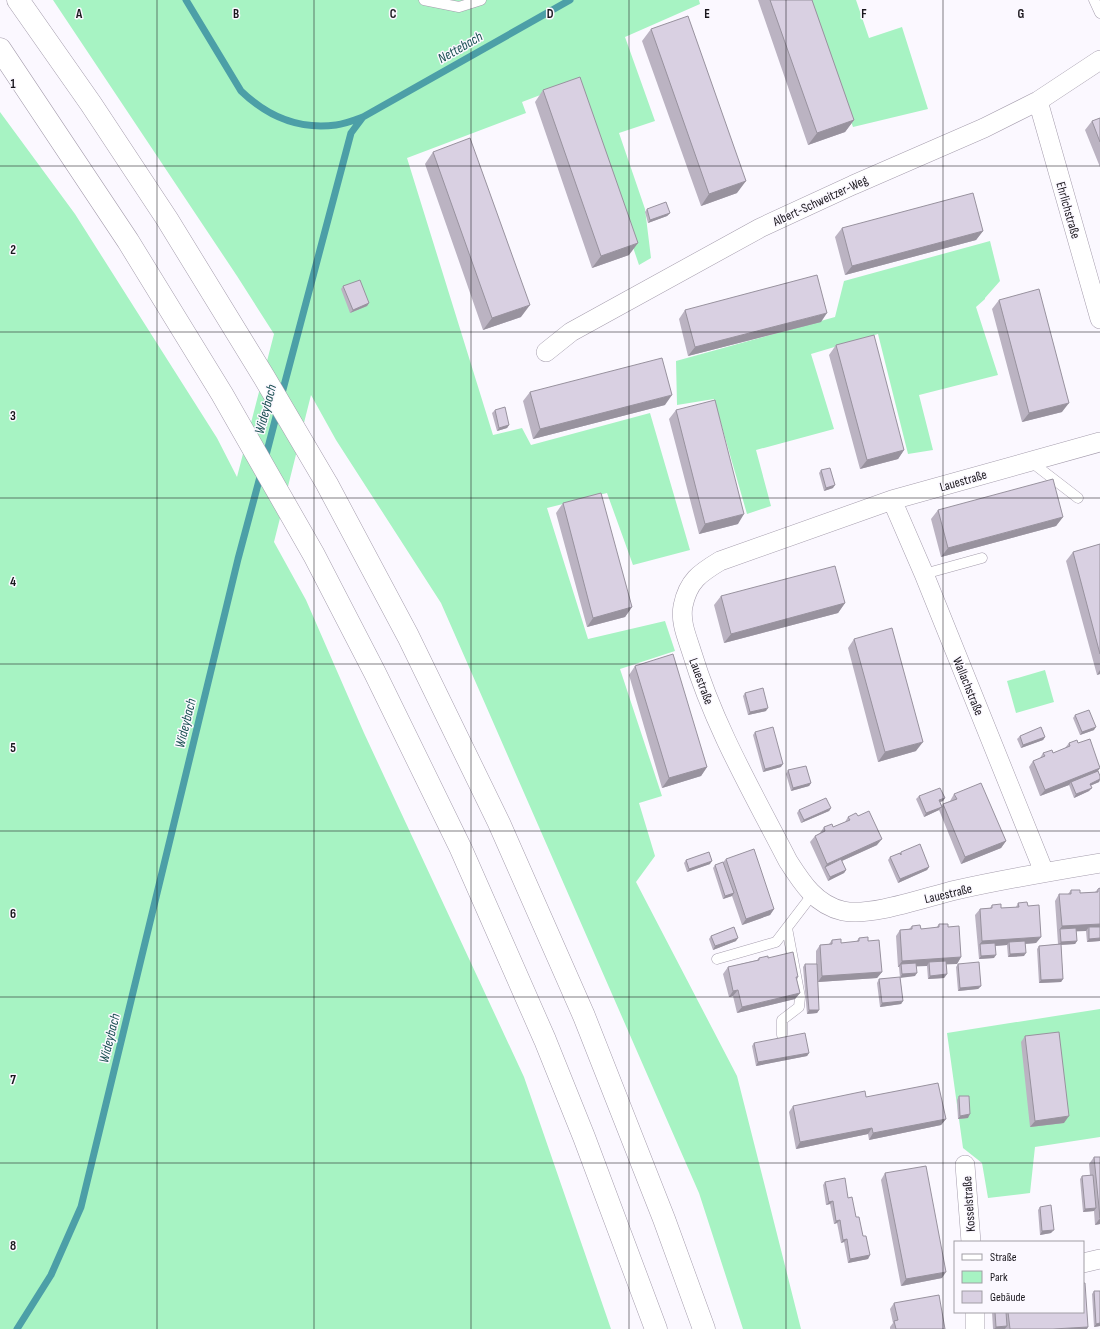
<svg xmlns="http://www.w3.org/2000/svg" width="1100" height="1329" font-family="'Sofia Sans Condensed',sans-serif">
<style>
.green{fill:#a7f3c3}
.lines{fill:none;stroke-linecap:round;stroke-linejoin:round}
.stream{stroke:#4c9fa7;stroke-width:7}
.lane-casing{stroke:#a59dad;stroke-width:11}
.street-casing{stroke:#a59dad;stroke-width:20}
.highway-casing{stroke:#a59dad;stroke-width:23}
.lane{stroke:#fff;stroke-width:10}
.street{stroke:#fff;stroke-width:19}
.highway{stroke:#fff;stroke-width:22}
.wall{fill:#bbb3c2}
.shaded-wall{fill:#98929e}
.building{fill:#d9d0e2;stroke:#98929e}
.grid{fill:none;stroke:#1a171d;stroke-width:1;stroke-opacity:0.55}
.labels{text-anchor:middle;stroke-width:3;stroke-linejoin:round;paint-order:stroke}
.street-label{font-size:13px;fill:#1a171d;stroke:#fbf8ff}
.water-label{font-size:14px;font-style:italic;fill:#1a4f52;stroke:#fbf8ff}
.grid-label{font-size:13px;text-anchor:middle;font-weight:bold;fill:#1a171d;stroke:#fbf8ff;stroke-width:3;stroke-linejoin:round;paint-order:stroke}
</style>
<rect width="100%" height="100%" fill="#fbf8ff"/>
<path class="green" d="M53,0H699L700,4L625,37L655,121L619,133L645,209L651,258L639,265L577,81L522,102L526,113L407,158L493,435L522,428L531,445L650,413L690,550L633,565L607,493L547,508L588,639L665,621L675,651L620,669L662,796L639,803L655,856L636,882L737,1076L801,1329H743L699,1193L441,603L336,440L311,395L274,542L306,600L364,733L524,1077L611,1329H0V112L75,214L217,438L237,477L274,334L237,276Z
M807,0H856L869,38L902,27L928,109L853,127Z
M990,241L1000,281L985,298V299L976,307L998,375L919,395L933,450L908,454L878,334L811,354L834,429L756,450L771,506L747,514L714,399L677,405L676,361L835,317L844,281Z
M1045,670L1054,702L1016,713L1007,681Z
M1100,1009V1137L1035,1147L1030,1193L988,1198L982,1163L963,1148L947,1033Z"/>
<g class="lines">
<path class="stream" d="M186,0L241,91C268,117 299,130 336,125C345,124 355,120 363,117L570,0
M281,397L351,133L363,117
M265,459L278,409
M17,1329L51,1275L81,1207L238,559L261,473"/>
<g class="lane-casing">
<path id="lane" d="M424,0L459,7L481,0
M1094,0L1100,13
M1030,461L1078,498
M924,574L982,558
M717,959L776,942L812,895
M782,1035V1020L799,1007L800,997L787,928"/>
</g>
<g class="street-casing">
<path id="street" d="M1038,101L1100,319
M546,352L571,332L760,228L853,185L984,128L1038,101L1100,60
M1100,442L892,500L720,561C700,573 688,581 683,606C680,622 687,637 692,653C714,726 753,793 788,861C802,883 816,905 843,911C872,917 926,897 956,890C1004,879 1052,871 1100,863
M892,500L924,574L1044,872
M965,1165L971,1242
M1083,1263L1100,1259
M975,1312V1329"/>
</g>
<g class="highway-casing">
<path id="highway" d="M18,0L91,104L167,219L264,377L327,484L408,636L499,823L584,1016L664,1219L704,1329
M0,49L128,241L222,394L314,555L375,673L461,849L545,1040L584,1137L656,1329"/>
</g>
<use href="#lane" class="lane"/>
<use href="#street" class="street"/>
<use href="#highway" class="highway"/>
</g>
<path class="wall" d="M758,0H812L854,120L845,132L808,145Z
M651,29L737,193L701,206L642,41Z
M543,90L629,255L592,268L535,102Z
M1100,118V167L1085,130L1092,121Z
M433,152L521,317L483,330L425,164Z
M647,209L670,213L667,216L648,223L645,212Z
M842,228L983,231L976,240L845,275L835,237Z
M343,286L369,303L367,306L350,313L341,289Z
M999,300L1062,412L1022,422L992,309Z
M685,310L821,322L688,356L679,319Z
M836,345L904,450L898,459L860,469L829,355Z
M530,392L665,405L533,439L523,401Z
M495,410L509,425L507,428L497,431L492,413Z
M676,410L738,524L699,534L669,419Z
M821,470L833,488L824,491L819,473Z
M563,503L632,607L625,617L587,627L556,513Z
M938,510L1063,517L1056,526L941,557L931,519Z
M1100,544V674L1097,675L1066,561L1073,552Z
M721,596L845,603L838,613L724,643L714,605Z
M854,639L916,751L878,762L848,648Z
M635,666L707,767L701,776L662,788L629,675Z
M745,693L766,711L748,715L743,696Z
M1075,715L1094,730L1080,735L1073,718Z
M755,732L781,767L763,772L753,735Z
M1020,736L1045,737L1043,740L1021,748L1017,739Z
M1069,743H1078L1098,771L1100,776V780L1099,782L1090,786L1089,791L1074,798L1069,785L1040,796L1029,767L1033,761L1040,758L1043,753H1053L1065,748Z
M788,770L811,783L809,786L791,791L786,774Z
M954,794L1006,841L1001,848L961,864L939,810L924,817L916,799L919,796L945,798L943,801L940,802L942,806L943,804L950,801Z
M831,808L829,811L801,823L797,813L799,810Z
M858,816L877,845L842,861L846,870L844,873L828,881L810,842L815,836L820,833L824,827H833L845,822L848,817Z
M901,852L929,867L927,870L898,883L888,860L890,857L900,853Z
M726,859L774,909L770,915L742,925L732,896L723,899L713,868L715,865L723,862Z
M686,860L710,864L687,872L684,863Z
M1100,888V941L1087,942L1086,931H1076L1077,941L1075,944L1061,945L1063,979L1061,982L1039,983L1037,949L1039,946L1058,944L1055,901L1059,894H1068L1071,890L1080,893L1095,892L1098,889Z
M1018,903L1028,906L1041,937L1036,943L1025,944L1024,956L1008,957L1007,945L995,946L994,958L979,959L975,915L980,909L990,908L992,905L1001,908L1016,907Z
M939,924L948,927L961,957L957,964H946L947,974L944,978L928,979L927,966H916L915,976L900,977L903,1001L901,1004L880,1007L877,983L879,979L900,978L899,967H898L896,936L900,930L909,929L912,926L921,929L936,928Z
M711,936L736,941L713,950L709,939Z
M859,938L868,941L882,972L877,978L818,982L819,1010L817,1013L807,1014L803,967L805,964H816V951L820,945L829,944L832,940L841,943L856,942Z
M759,958H768L798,977L797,980L800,993L795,999L737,1013L733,996L729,997L723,974L728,967L757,960Z
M958,964L981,986L978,989L958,991L956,967Z
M1025,1036L1064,1123L1030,1127L1021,1042Z
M754,1043L809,1053L807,1056L756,1066L752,1046Z
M959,1096L968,1118L958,1119L957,1100Z
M866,1097L946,1119L941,1125L869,1140L868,1134L796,1149L789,1112L793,1106Z
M1094,1157H1100V1224L1095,1225L1094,1211L1083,1212L1080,1179L1082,1176L1090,1175L1089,1164Z
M885,1173L942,1278L901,1286L881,1180Z
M825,1182L848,1198L870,1255L868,1259L848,1263L844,1242L841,1243L837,1223L834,1224L830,1204L826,1205L823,1185Z
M1040,1207L1051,1233L1040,1235L1038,1210Z
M1094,1291H1100V1326L1094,1327L1092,1294Z
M894,1303L945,1329H890V1327L893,1323L890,1309Z
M992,1312H1083L1087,1329H993Z"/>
<path class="shaded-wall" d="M854,120L845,132L808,145L817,133Z
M746,181L737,193L701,206L709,194Z
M670,213L667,216L648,223L650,220Z
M983,231L976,240L845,275L852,266Z
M638,243L629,255L592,268L601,256Z
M369,303L367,306L350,313L353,310Z
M530,305L521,317L483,330L492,318Z
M827,313L821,322L688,356L695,347Z
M672,395L665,405L533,439L540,429Z
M1069,403L1062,412L1022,422L1029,413Z
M509,425L507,428L497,431L499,428Z
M904,450L898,459L860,469L867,460Z
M835,485L833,488L824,491L826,488Z
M744,514L738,524L699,534L705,524Z
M1063,517L1056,526L941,557L948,548Z
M845,603L838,613L724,643L731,634Z
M632,607L625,617L587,627L593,618Z
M1100,670V674L1097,675Z
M768,708L766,711L748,715L750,712Z
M1096,727L1094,730L1080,735L1082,732Z
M1045,737L1043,740L1021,748L1023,745Z
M923,742L916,751L878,762L885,752Z
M783,764L781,767L763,772L765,769Z
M707,767L701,776L662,788L669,778Z
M1100,768L1096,774L1071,782L1069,785L1040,796L1045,790Z
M1100,779L1099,782L1087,787L1090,784Z
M811,783L809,786L791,791L793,788Z
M1092,788L1089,791L1074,798L1076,794Z
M945,798L943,801L937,803L939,800Z
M941,807L939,810L924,817L926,813Z
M831,808L829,811L801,823L804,820Z
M882,839L877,845L826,868L825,867L823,870L827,864Z
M1006,841L1001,848L961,864L965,857Z
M712,861L710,864L687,872L689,869Z
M929,867L927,870L898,883L900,879Z
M846,870L844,873L828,881L830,877Z
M734,893L732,896L723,899L725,896Z
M774,909L770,915L742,925L746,919Z
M1100,924V930L1089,927L1086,931L1060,932V929L1062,926Z
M1041,937L1036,943L1010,945L1009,942L1007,945L980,947V944L982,941Z
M738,938L736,941L713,950L715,946Z
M1100,938V941L1087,942L1089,939Z
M1077,941L1075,944L1058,945L1061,942Z
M1026,953L1024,956L1008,957L1010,954Z
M996,955L994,958L979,959L981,956Z
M961,957L957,964L930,965L929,962L927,966L901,967V964L899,967H898L902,961Z
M882,972L877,978L818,982L822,976Z
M917,973L915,976L900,978L902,974Z
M947,974L944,978L928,979L930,976Z
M1063,979L1061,982L1039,983L1041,980Z
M981,986L978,989L958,991L960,988Z
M738,990L733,996L729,997L733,991Z
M800,993L795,999L737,1013L742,1007Z
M903,1001L901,1004L880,1007L882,1003Z
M809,1010H819L817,1013L807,1014Z
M809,1053L807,1056L756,1066L758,1062Z
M970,1114L968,1118L958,1119L960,1116Z
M1069,1116L1064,1123L1030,1127L1035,1121Z
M946,1119L941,1125L869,1140L873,1133Z
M872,1128L868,1134L796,1149L800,1142Z
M833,1201L830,1204L826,1205L829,1202Z
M1096,1208L1094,1211L1083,1212L1085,1209Z
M1100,1218V1224L1095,1225Z
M840,1220L837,1223L834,1224L836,1221Z
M1054,1230L1051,1233L1040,1235L1042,1231Z
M847,1239L844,1242L841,1243L843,1240Z
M870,1255L868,1259L848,1263L850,1259Z
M946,1272L942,1278L901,1286L906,1279Z
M1100,1323V1326L1094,1327L1096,1324Z
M1007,1326L1005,1329H994L996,1327Z
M1088,1327L1087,1329H1053Z"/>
<path class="building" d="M770,0H812L854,120L817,133Z
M688,16L746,181L709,194L651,29Z
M580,77L638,243L601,256L543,90Z
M1100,118V142L1092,121Z
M470,138L530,305L492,318L433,152Z
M973,193L983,231L852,266L842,228Z
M666,202L670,213L650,220L647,209Z
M817,275L827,313L695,347L685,310Z
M360,280L369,303L353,310L343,286Z
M1039,289L1069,403L1029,413L999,300Z
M874,335L904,450L867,460L836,345Z
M662,358L672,395L540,429L530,392Z
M715,400L744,514L705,524L676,410Z
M505,407L509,425L499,428L495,410Z
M830,468L835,485L826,488L821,470Z
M1053,479L1063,517L948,548L938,510Z
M601,493L632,607L593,618L563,503Z
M1100,544V654L1073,552Z
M835,566L845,603L731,634L721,596Z
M892,628L923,742L885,752L854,639Z
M673,654L707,767L669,778L635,666Z
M763,688L768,708L750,712L745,693Z
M1089,710L1096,727L1082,732L1075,715Z
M773,727L783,764L765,769L755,732Z
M1041,727L1045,737L1023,745L1020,736Z
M1090,739L1100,768L1045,790L1033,761L1045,756L1043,753L1052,750L1053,753L1070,746L1069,743L1077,740L1078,743Z
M806,766L811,783L793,788L788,770Z
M1098,771L1100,776V779L1090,784L1092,788L1076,794L1071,782Z
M981,783L1006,841L965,857L943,804L957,799L954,794Z
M940,788L945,798L939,800L942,807L926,813L919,796Z
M826,798L831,808L804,820L799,810Z
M869,811L882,839L827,864L815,836L825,831L824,827L832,824L833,827L850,820L848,817L856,813L858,816Z
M920,844L929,867L900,879L890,857L900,853L901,855V852Z
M754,849L774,909L746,919L726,859Z
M709,852L712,861L689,869L686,860Z
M841,859L846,870L830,877L825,867Z
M723,862L734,893L725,896L715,865Z
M1100,888V924L1062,926L1059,894H1071V890H1080V893L1098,892V889Z
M1027,902L1028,906L1039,905L1041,937L982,941L980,909L992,908V905L1001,904V908L1019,907L1018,903Z
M939,924H948V927L959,926L961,957L902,961L900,930L912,929V926L920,925L921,929L939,927Z
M734,927L738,938L715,946L711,936Z
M1089,927H1100V938L1089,939Z
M1076,928L1077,941L1061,942L1060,929Z
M868,937V941L879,940L882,972L822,976L820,945L832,944V940L841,939V943L859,941V938Z
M1025,941L1026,953L1010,954L1009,942Z
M995,943L996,955L981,956L980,944Z
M1061,944L1063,979L1041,980L1039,946Z
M793,952L798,977H796L800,993L742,1007L738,990L733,991L728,967L759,960V958L768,956V958Z
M946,961L947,974L930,976L929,962Z
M979,962L981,986L960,988L958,964Z
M916,963L917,973L902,974L901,964Z
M805,964H817L819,1010H809Z
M900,977L903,1001L882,1003L879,979Z
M1059,1032L1069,1116L1035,1121L1025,1036Z
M805,1033L809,1053L758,1062L754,1043Z
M938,1083L946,1119L873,1133L872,1128L800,1142L793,1106L865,1091L866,1097Z
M959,1096H969L970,1114L960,1116Z
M1094,1157H1100V1218Z
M926,1166L946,1272L906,1279L885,1173Z
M1093,1175L1096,1208L1085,1209L1082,1176Z
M845,1178L848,1198L852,1197L856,1217H859L863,1236H866L870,1255L850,1259L847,1239L843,1240L840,1220L836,1221L833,1201L829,1202L825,1182Z
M1051,1205L1054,1230L1042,1231L1040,1207Z
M1083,1283H1085L1088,1327L1053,1329H1010L1008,1312H1083Z
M1094,1291H1100V1323L1096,1324Z
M939,1295L945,1329H896L894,1321L898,1320L894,1303Z
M995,1312H1006L1007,1326L996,1327Z"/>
<path class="grid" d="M157,0V1329M314,0V1329M471,0V1329M629,0V1329M786,0V1329M943,0V1329M0,166H1100M0,332H1100M0,498H1100M0,664H1100M0,831H1100M0,997H1100M0,1163H1100"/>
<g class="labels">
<g class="street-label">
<text transform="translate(820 200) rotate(-25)" y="5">Albert-Schweitzer-Weg</text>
<text transform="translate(1069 210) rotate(74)" y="5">Ehrlichstraße</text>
<text transform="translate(963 480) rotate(-16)" y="5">Lauestraße</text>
<text transform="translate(702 681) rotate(70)" y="5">Lauestraße</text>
<text transform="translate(969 686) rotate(68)" y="5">Wallachstraße</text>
<text transform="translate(948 893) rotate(-13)" y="5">Lauestraße</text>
<text transform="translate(968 1204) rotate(-94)" y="5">Kosselstraße</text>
</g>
<g class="water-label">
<text transform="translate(460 47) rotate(-30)" y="5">Nettebach</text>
<text transform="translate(265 409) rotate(-75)" y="5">Wideybach</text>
<text transform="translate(185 723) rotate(-76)" y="5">Wideybach</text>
<text transform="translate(109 1038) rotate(-76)" y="5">Wideybach</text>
</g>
</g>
<g class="grid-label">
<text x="79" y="18">A</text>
<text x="236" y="18">B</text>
<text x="393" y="18">C</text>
<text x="550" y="18">D</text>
<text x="707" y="18">E</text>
<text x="864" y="18">F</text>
<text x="1021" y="18">G</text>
<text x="13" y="88">1</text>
<text x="13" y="254">2</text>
<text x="13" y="420">3</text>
<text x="13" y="586">4</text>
<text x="13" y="752">5</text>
<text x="13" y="918">6</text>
<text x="13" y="1084">7</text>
<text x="13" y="1250">8</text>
</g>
<rect x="954" y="1241" width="130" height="72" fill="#fbf8ff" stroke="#a19ea5"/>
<rect x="962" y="1254" width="20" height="6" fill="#ffffff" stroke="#a19ea5"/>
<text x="990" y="1261" font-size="12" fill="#1a171d">Straße</text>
<rect x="962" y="1271" width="20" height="12" fill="#a7f3c3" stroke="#a19ea5"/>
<text x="990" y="1281" font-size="12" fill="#1a171d">Park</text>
<rect x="962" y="1291" width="20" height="12" fill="#d9d0e2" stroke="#a19ea5"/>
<text x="990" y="1301" font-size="12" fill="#1a171d">Gebäude</text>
</svg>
